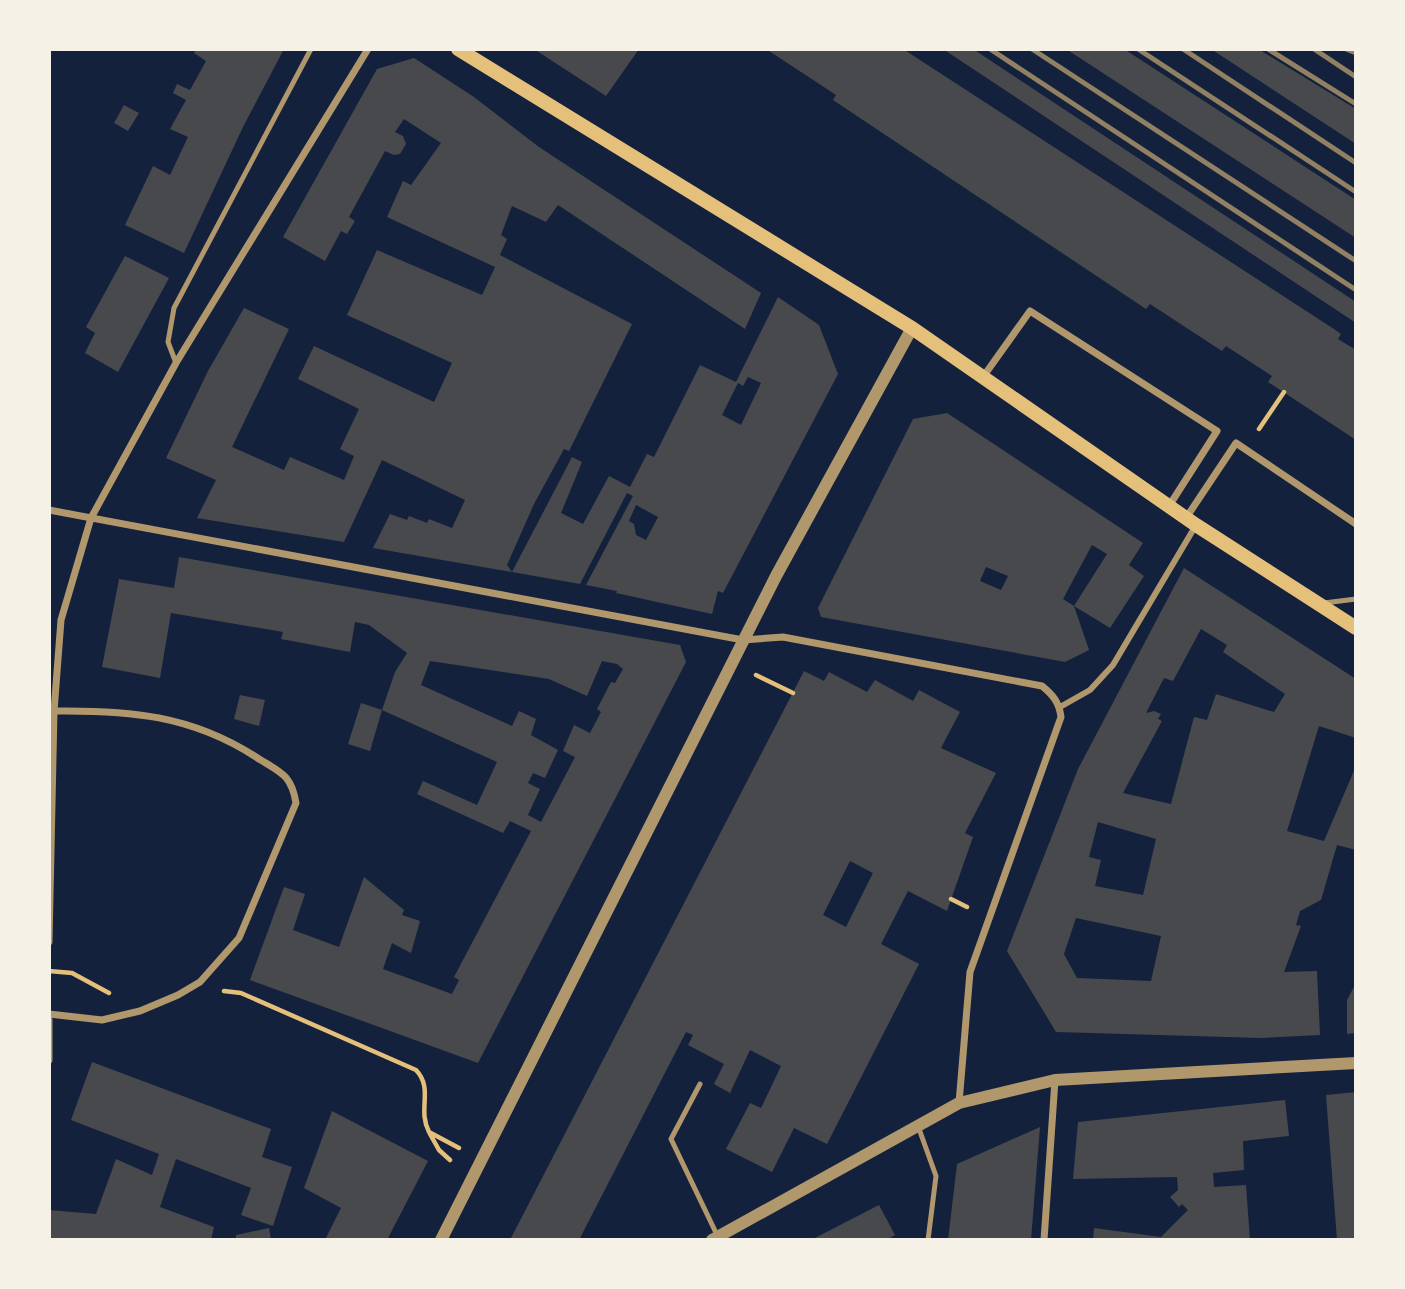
<svg xmlns="http://www.w3.org/2000/svg" width="1405" height="1289" font-family="Karla,sans-serif">
<style>
.building{fill:#48494c;fill-rule:evenodd}
.lines{fill:none;stroke-linecap:round;stroke-linejoin:round}
.path{stroke:#e5c07b;stroke-width:4.5}
.service{stroke:#b1986c;stroke-width:5}
.pedestrian{stroke:#b1986c;stroke-width:6}
.minor{stroke:#b1986c;stroke-width:7}
.tertiary{stroke:#b1986c;stroke-width:12}
.secondary{stroke:#e5c07b;stroke-width:14}
.rail{stroke:#918062;stroke-width:5}
</style>
<rect width="100%" height="100%" fill="#14213d"/>
<path class="building" d="M196,49H284L243,127L184,253L125,225L153,166L170,175L188,137L170,129L186,100L173,93L177,84L190,90L206,61L194,53Z
M534,49H639L606,96Z
M766,49H903L1334,329L1341,334L1338,339L1356,350V440L1268,382L1272,376L1226,346L1222,351L1150,304L1146,309L833,100L836,95Z
M943,49H973L1356,302V323Z
M1066,49H1124L1356,200V238Z
M1211,49H1258L1356,109V144Z
M414,58L474,97L539,147L761,293L745,329L558,205L546,222L512,206L501,235L507,239L500,255L632,324L569,451L564,449L534,504L507,565L512,572L373,548L390,514L407,520L409,516L427,523L429,519L452,528L465,500L382,460L344,542L197,518L216,480L166,458L208,371L244,308L289,329L232,447L284,470L290,457L344,480L354,456L340,449L359,409L298,379L314,346L434,402L452,363L347,315L377,250L482,295L495,267L387,217L403,181L411,185L441,143L404,119L395,132L403,136L406,144L400,154L394,155L385,151L349,217L355,221L347,234L341,231L325,261L283,237L377,69Z
M124,105L139,113L128,131L114,123Z
M125,256L169,278L118,372L85,353L95,333L86,327Z
M778,297L819,325L838,374L723,593L718,591L712,614L616,593L617,591L586,585L633,496L627,493L580,584L512,572L572,457L582,462L561,513L583,524L609,476L630,487L647,454L654,457L700,365L736,382ZM748,377L761,383L741,425L722,415L738,383L743,386ZM636,505L658,517L646,540L636,535L634,524L629,521Z
M947,413L1143,543L1129,565L1144,576L1110,628L1074,606L1089,650L1065,662L821,617L818,608L913,419ZM1092,545L1107,554L1074,606L1063,599ZM986,567L1008,576L1001,590L980,581Z
M179,557L680,645L686,662L478,1063L250,980L284,887L305,894L293,930L339,947L364,877L404,910L402,915L420,921L411,953L392,943L383,969L452,994L459,980L454,977L531,831L510,821L503,833L417,794L423,781L477,805L497,762L382,710L395,672L407,653L369,625L355,622L350,652L281,639L283,632L171,613L160,678L102,667L119,579L174,588ZM430,661L549,679L587,696L602,661L617,664L623,669L615,683L611,682L597,709L601,712L590,733L574,725L563,751L575,757L541,822L528,815L540,789L528,783L533,773L545,778L558,750L531,735L536,719L519,711L512,726L421,685Z
M1184,568L1356,679V738L1319,726L1287,831L1324,841L1356,766V850L1337,845L1321,900L1300,911L1296,925L1301,926L1284,972L1317,971L1320,1035L1262,1038L1056,1032L1007,951L1078,769ZM1201,629L1227,645L1223,652L1285,694L1274,712L1216,694L1207,720L1194,717L1171,804L1123,793L1162,721L1158,719L1161,714L1154,711L1146,713L1164,678L1173,681ZM1098,822L1156,839L1143,895L1095,886L1101,860L1089,857ZM1076,918L1161,936L1151,981L1077,978L1064,954Z
M804,671L824,681L829,672L867,692L875,680L913,701L919,690L960,712L941,748L996,773L965,833L973,837L947,911L908,891L881,944L919,964L827,1144L794,1128L772,1172L726,1149L750,1103L761,1108L781,1066L750,1050L730,1093L714,1084L724,1064L688,1045L693,1035L686,1032L579,1240H510ZM850,861L873,873L846,927L823,915Z
M240,695L265,700L259,726L234,719Z
M361,703L382,710L370,751L348,744Z
M1356,983V1033L1347,1034V1000Z
M92,1062L271,1129L262,1157L292,1167L273,1226L241,1215L251,1188L176,1159L160,1207L214,1227L211,1240H49V1210L96,1214L116,1159L152,1175L159,1154L71,1120Z
M1356,1092V1240H1337L1326,1095Z
M1285,1100L1289,1136L1243,1141L1244,1170L1213,1173L1214,1187L1246,1185L1250,1240H1093L1094,1228L1161,1237L1188,1210L1182,1204L1179,1207L1170,1197L1178,1190L1177,1177L1073,1179L1078,1122Z
M332,1111L428,1161L387,1240H325L341,1208L304,1188Z
M1040,1127L1031,1240H948L957,1164Z
M879,1205L895,1235L886,1240H811Z
M269,1228L271,1240H236V1235Z"/>
<g class="lines">
<path class="path" d="M1259,429L1284,392
M756,675L793,693
M951,899L967,907
M49,971L72,973L109,993
M224,991L241,993L416,1070C434,1089 417,1109 429,1132L459,1148
M430,1134L439,1150L450,1160"/>
<path class="service" d="M176,363L168,342L174,308L311,49
M1324,603L1356,599
M700,1084L671,1139L718,1237
M918,1126L936,1176L928,1240"/>
<path class="pedestrian" d="M1060,707L1090,690L1113,665L1196,525"/>
<path class="minor" d="M983,377L1030,311L1217,431L1169,506
M49,510L743,640L783,637L1042,686C1053,695 1059,702 1061,717L970,972L959,1103
M1186,518L1236,443L1356,524
M49,942L54,711L61,620L91,518L176,363L368,49
M49,1014L102,1020L140,1011L178,995L200,982L239,938L296,803C291,773 279,772 256,757C191,715 129,710 54,711
M49,1020V1060
M1044,1240L1055,1080"/>
<path class="tertiary" d="M441,1240L776,576L912,328
M712,1240L959,1103L1055,1080L1356,1063"/>
<path class="secondary" d="M458,49L912,328L1196,525L1356,628"/>
<path class="rail" d="M990,49L1356,290
M1032,49L1356,261
M1138,49L1356,192
M1183,49L1356,163
M1268,49L1356,104
M1314,49L1356,77
M1346,49L1356,53"/>
</g>
<rect width="1405" height="1289" fill="none" stroke="#f6f1e7" stroke-width="102"/>
</svg>
